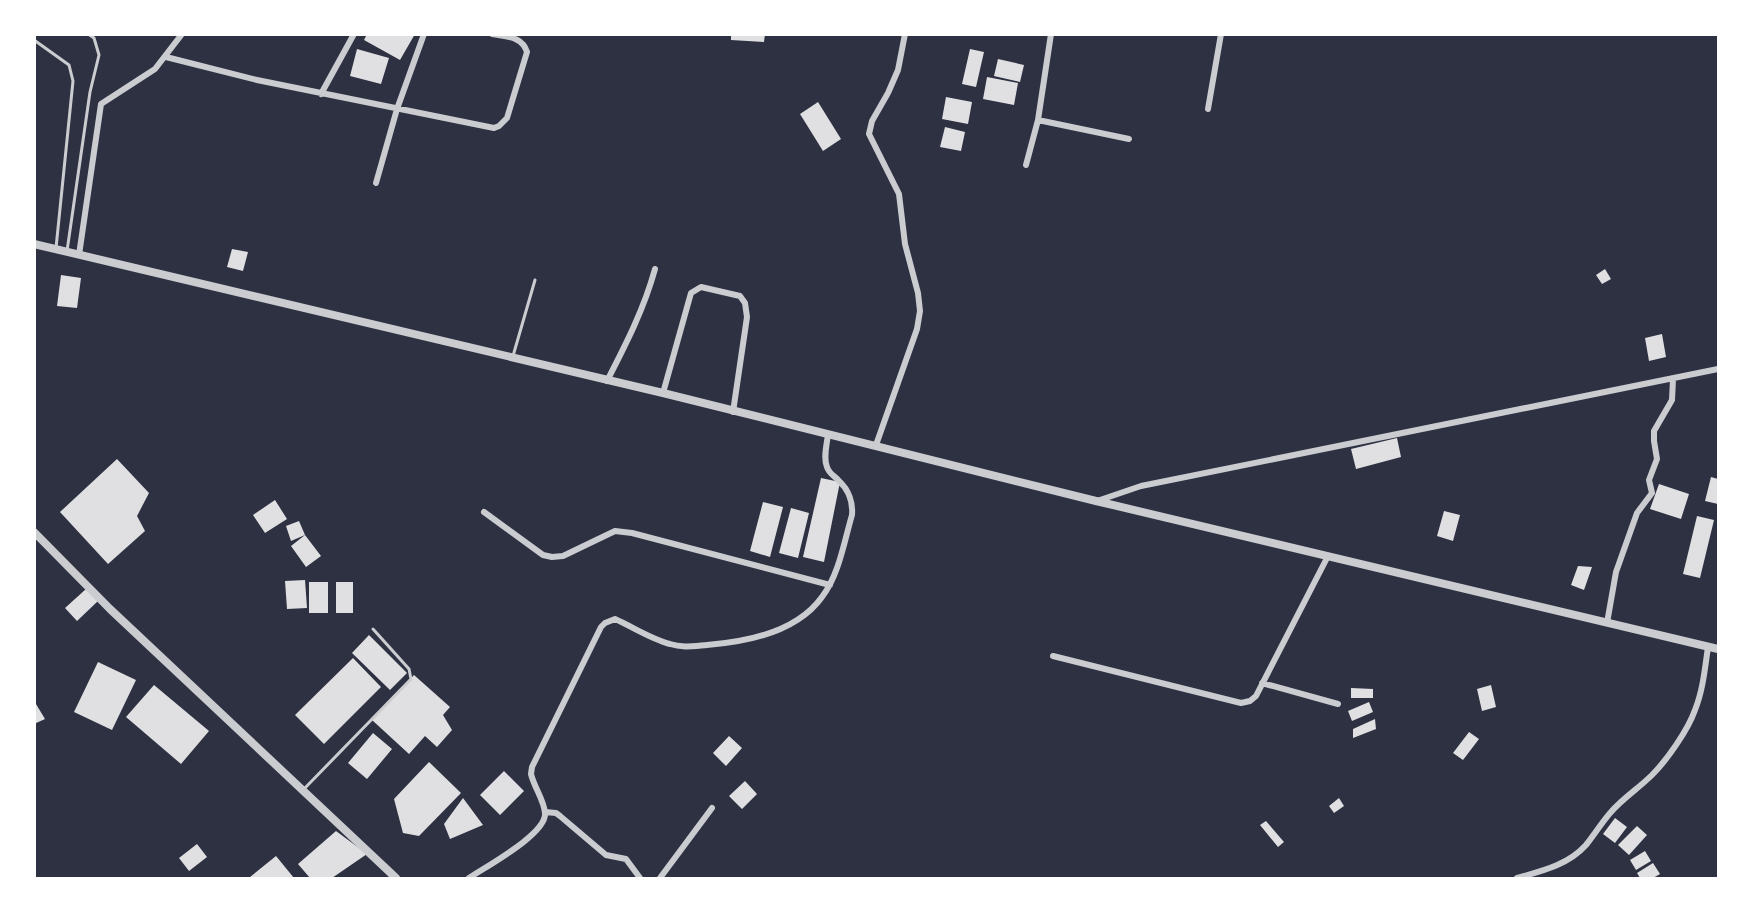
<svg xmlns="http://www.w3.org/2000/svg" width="1753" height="913" font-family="'PT Serif',serif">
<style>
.building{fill:#e0e0e3}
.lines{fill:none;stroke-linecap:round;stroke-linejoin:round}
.service{stroke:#caccd0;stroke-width:3}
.minor{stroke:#caccd0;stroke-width:6}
.tertiary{stroke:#caccd0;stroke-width:8}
</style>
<rect width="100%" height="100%" fill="#2d3142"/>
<path class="building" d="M367,34H415L400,60L364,40Z
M731,34H765L764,42L731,40Z
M357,49L389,58L381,84L350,76Z
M970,49L984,52L976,87L962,84Z
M998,59L1024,65L1020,82L994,76Z
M987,77L1018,83L1014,105L983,99Z
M946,97L972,102L968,124L942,119Z
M818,102L841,139L823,151L800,114Z
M945,127L965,132L961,151L940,147Z
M232,249L248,252L243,271L227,267Z
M1605,269L1611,279L1602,284L1596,275Z
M61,275L81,278L77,308L57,306Z
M1662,334L1666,357L1649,361L1645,338Z
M1397,438L1401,457L1356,469L1351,449Z
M117,459L149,493L137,516L145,531L108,564L60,512Z
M1711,477L1718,479V504L1705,501Z
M821,478L840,482L824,562L803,557Z
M1659,484L1689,494L1681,519L1650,509Z
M275,500L287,519L265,533L253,515Z
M763,502L783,507L770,557L750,551Z
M791,508L809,513L798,558L779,553Z
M1444,511L1460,515L1453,541L1437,536Z
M1697,516L1714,520L1700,578L1683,574Z
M299,521L305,535L291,541L286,526Z
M305,535L321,556L306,567L291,546Z
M1578,566L1592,567L1584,590L1571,585Z
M305,580L307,608L287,609L285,581Z
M309,582H328V613H309Z
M336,582H353V613H336Z
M86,589L98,601L77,621L65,608Z
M369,635L407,673L390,690L352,653Z
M353,658L381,687L324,744L295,715Z
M98,662L136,680L112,730L74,712Z
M414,675L450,707L443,715L452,730L437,747L425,736L409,754L372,720Z
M154,685L209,731L181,764L126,717Z
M1491,685L1496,707L1482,711L1477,689Z
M1351,688L1373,689V698H1351Z
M1369,702L1373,712L1352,721L1348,711Z
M34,704H36L45,719L34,724Z
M1375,719L1376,729L1353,738V729Z
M1469,732L1479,739L1463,760L1453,753Z
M373,733L392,749L367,779L348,763Z
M729,736L742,748L726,766L713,753Z
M429,762L461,793L419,836L403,833L394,799Z
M504,771L524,791L500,815L480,795Z
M745,781L757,794L742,809L729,796Z
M463,798L483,825L450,839L444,824Z
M1339,798L1344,806L1334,813L1329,806Z
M1615,818L1627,827L1615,843L1603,834Z
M1266,821L1284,842L1278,847L1260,825Z
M1637,826L1647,835L1629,855L1618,845Z
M336,831L367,854L332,878H310L298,864Z
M197,844L207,857L189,871L179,858Z
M1645,851L1651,861L1636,870L1630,860Z
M276,856L294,878H252L250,877Z
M1653,863L1660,874L1653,878H1640L1637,873Z"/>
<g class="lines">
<path class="service" d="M34,40L69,65L73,81L56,248
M67,251L90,92L99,55L94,38L88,34
M513,356L535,280
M304,789L411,679L409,669L373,629"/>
<path class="minor" d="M166,57L257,80L494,128L499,126L507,118L527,52C522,36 507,37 492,34
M321,94L354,34
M1208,109L1221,34
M1038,120L1129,139
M1026,165L1038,120L1051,34
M376,183L397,109L424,34
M79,255L101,104L155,69L182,34
M607,381C626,344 644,309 655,269
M663,393L691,293L701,287L740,296L745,303L747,317L733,412
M876,445L917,329L920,311L918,293L905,244L899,194L869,134L872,121L888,93L898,70L905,34
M1097,501L1141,486L1718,369
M484,512L543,555L552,557L563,556L615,531L632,533L830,585
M1607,623L1616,572L1637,513L1652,493L1649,480L1657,459L1654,441V431L1672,400L1673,379
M1053,656L1241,703L1250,701L1256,696L1328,556
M1262,683L1338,704
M545,812L556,813L560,816L606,855L626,859L640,878
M469,878C485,867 547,834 545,813C544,800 534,787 531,774L532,767L601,627L605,623L615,619C633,627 651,639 670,644C682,648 694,646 707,645C747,642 797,632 822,597C839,575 844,542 852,515C853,503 849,490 839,481C835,476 829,474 827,467C823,458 827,444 828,434
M660,878L712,808
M1517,878C1542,871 1568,865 1586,845C1595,834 1602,822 1611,812C1623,798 1639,788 1652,775C1667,760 1688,730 1695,710C1703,690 1705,668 1708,647"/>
<path class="tertiary" d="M34,244L663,393L1096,501L1718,649
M34,532L110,609L396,878"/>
</g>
<rect width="1753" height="913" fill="none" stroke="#ffffff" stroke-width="72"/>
</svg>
